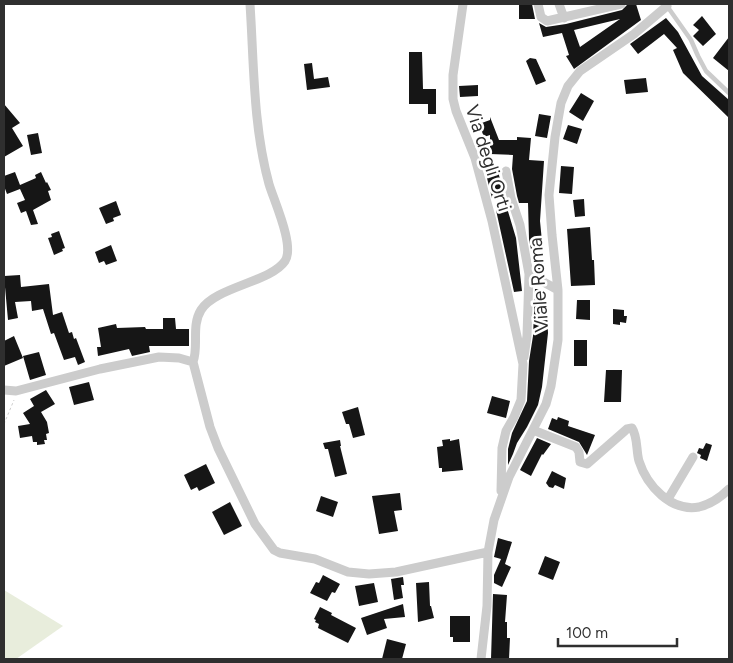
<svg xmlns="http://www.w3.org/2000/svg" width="733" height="663" font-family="Figtree,sans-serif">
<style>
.green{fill:#e8eddc}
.building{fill:#161616;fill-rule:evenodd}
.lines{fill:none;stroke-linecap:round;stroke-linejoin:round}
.path{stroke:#ccc;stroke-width:1;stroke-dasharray:2.5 2.5;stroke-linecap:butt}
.lane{stroke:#ccc;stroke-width:4.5}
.street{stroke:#ccc;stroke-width:9}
.labels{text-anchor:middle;stroke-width:5;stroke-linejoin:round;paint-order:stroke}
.street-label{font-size:19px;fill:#2f2f2f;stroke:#fff}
</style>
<rect width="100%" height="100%" fill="#fff"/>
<path class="green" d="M4,590L63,626L16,659H4Z"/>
<path class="building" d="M519,4H532L535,19H519Z
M636,4L641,20L574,69L566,56L569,55L562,33L543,37L539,23L546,27L566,24L622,10L627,5ZM620,19L580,47L574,30Z
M702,16L716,34L703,46L693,36L699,30L693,25Z
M666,18L678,32L702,76L729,100V118L683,73L673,50L677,48L664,34L638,54L630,44Z
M729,37V71L713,58Z
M409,52H422L423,89H436V114H428V104H409Z
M530,58L536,59L546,81L536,85L526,61Z
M312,63L314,79L328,77L330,87L307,90L304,64Z
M646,78L648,92L626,94L624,80Z
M478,85V96L460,97L459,86Z
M581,93L594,101L583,121L569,112Z
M4,104L20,123L12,128L23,146L4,157Z
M539,114L551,116L547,138L535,136Z
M490,117L499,140H517V137L531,138L529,160L544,161L540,221L545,272H539L535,270L529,239L528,203H519L517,196L512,169L513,155L490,154V135L484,137L479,124L490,120Z
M568,125L582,129L577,144L563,139Z
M38,133L42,153L31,155L27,135Z
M561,166L574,167L572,194L559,193Z
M498,171L504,196L492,198L486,174Z
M15,172L20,185L36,178L35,175L41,172L46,183L47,182L51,190L48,191L51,200L33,210L38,224L31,225L26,211L21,213L17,203L25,200L20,189L7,194L4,186V176Z
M584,199L585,216L575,217L573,200Z
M116,201L121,215L113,218L114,221L106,224L99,208Z
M507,208L516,238L522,291L514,292L496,210Z
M590,227L592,260H594L595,285L571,286L567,229Z
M59,231L65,248L62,249L63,251L54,255L48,238L52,237L51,234Z
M111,245L117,261L106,265L104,261L99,263L95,252Z
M20,275L21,287L49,284L53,315L62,312L69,333L72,332L74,339L76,338L85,362L78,365L75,357L64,360L54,333L51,334L43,309L32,311L31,301L15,302L18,318L8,320L4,276Z
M535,289H540L541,293H546L548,333L542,387L538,405L527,427L517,443L513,454L508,465V449L512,433L527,401L529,361L533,336Z
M577,300H590V320L576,319Z
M613,309L624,310V316H627L626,323L620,322V325L613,324Z
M163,318H175L176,329H189V346H149L150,352L132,356L129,349L98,356L97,347H101L98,328L116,324L117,328L145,327L146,329H163Z
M14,336L23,358L4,366V341Z
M574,340H587V366H574Z
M39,352L46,375L30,380L23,356Z
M606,370H622L621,402H604Z
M89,382L94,400L74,405L69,387Z
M46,390L55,404L41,412L47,422L49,433L46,434L47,440H44L45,444L37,445V442H33L32,436L20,438L18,426L30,424L23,413L34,406L30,399Z
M492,396L510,401L506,418L487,413Z
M358,407L365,435L353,438L349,424H346L342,412Z
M558,417L569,421L568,426L595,435L587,455L579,442L548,429L552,418L557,420Z
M537,438L551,444L543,455L542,454L531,476L520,470Z
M450,439V441L459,439L463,470L442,472V468H439L437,447L443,446L442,440Z
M340,440L341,446H340L347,474L335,477L328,449H325L323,443Z
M706,443L712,445L707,461L700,458L701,455L697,453L699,448L703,449Z
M206,464L215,483L199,491L197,487L191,490L184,475Z
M552,471L566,478L564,489L555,485L553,488L549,487L546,483Z
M400,493L402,510L394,511L398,531L379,534L372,496Z
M321,496L338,502L333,517L316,511Z
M230,502L242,526L224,535L212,512Z
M498,538L512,542L505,564L511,567L502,587L494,583V575L501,559L494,557Z
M545,556L560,562L553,580L538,574Z
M323,575L340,584L335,593L332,592L327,601L310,593L316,582L319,583Z
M403,577L404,585H401L403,598L394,600L391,579Z
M429,582L430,606H431L434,618L418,622L416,583Z
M374,583L378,602L359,606L355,586Z
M493,594L507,595L505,622H507V638H510L509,659H491Z
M403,604L405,617L384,619L387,628L367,635L361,618Z
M320,607L332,613L331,615L356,628L348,643L318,628L319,624L315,622L316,620L314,619Z
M450,616H470V642H453V637H450Z
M387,639L406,644L402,659H382Z"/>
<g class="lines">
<path class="path" d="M4,424L14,400"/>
<path class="lane" d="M667,6L691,40L698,56L706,71L729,93"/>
<path class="street" d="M463,4L453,75V99L456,111L475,158L492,221L523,364L521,400L514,417L506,431L502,448L501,491
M538,4L541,17L547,21L621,4
M559,4L564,18
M506,171L511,198L520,225L529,274L527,336L524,357
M529,274L558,290
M193,362C199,346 191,326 201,310C215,287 271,282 285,261C295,246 274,201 269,184C253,126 254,64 250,4
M4,390L16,391L100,369L159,357L179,358L193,362L210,427L218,448L255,524L274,550L280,553L315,559L348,572L369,574L396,572L488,552
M533,430L576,447L579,452L580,462L587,464L627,429L632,428C638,437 636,451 639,461C647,486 671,512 699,507C711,504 721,497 729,489
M668,499L693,457
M481,659L487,606L488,552L494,520L509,477L546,404L551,386L558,340V290L552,235L549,195L555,137L561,103L568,86L580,71L634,34L667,6L666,4"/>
</g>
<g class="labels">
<g class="street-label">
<text transform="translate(489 158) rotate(72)" y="7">Via degli Orti</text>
<text transform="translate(538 285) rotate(-94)" y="7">Viale Roma</text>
</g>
</g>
<rect width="733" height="663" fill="none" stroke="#2f2f2f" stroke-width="10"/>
<path d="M558 638v8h119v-8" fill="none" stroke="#2f2f2f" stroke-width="2.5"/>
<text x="566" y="638" font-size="15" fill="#2f2f2f" stroke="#ffffff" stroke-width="4" paint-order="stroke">100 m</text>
</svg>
